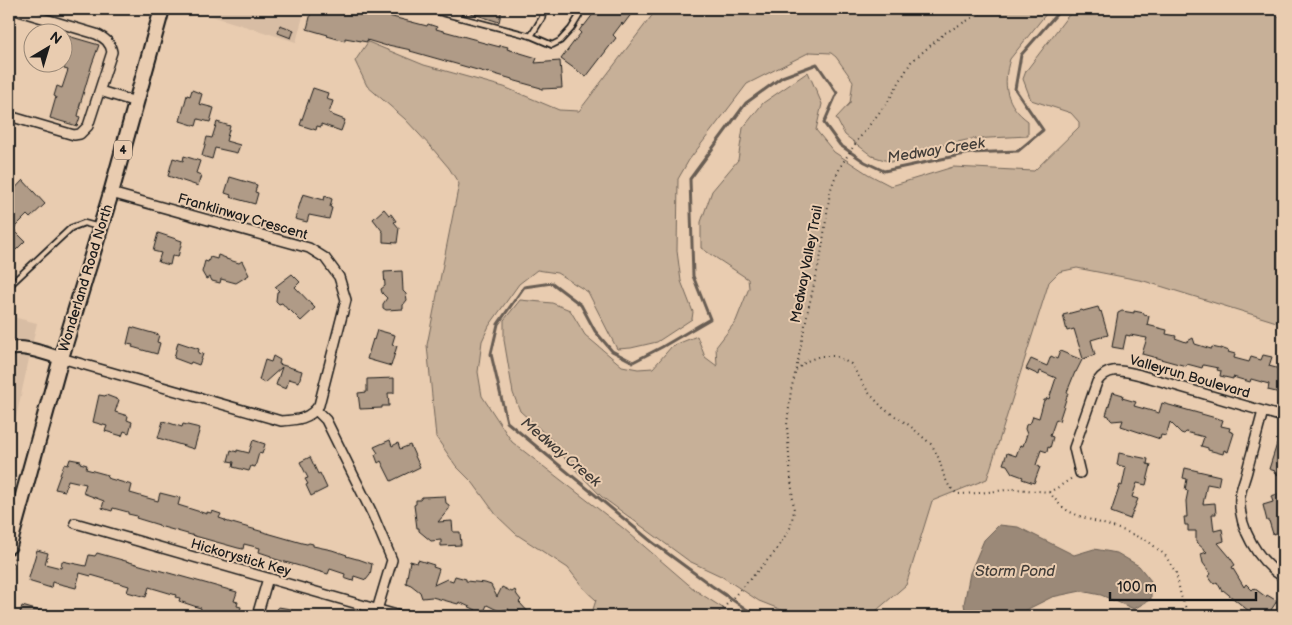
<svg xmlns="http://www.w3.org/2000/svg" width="1292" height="625" font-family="'Balsamiq Sans',sans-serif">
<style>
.built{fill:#d8bda4}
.green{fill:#c7b098;stroke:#72665a}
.water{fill:#9b8978;stroke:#685d53}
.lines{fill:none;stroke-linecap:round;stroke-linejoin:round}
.stream{stroke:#685d53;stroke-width:3}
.building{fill:#b09b87;stroke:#1c1c1c}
.lane-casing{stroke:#1c1c1c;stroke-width:8}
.street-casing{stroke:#1c1c1c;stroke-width:12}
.secondary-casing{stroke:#1c1c1c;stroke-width:16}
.primary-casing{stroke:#1c1c1c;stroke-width:18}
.path{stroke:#1c1c1c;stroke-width:2;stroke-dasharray:1 4;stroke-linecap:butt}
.lane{stroke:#e9ccb0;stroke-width:4.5}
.street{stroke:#e9ccb0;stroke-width:9}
.secondary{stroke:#e9ccb0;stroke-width:12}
.primary{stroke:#e9ccb0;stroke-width:14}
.labels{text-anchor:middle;stroke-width:4;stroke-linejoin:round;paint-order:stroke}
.shield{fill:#e9ccb0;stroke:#5a5148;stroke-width:1}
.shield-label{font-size:12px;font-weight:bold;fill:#1c1c1c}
.street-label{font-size:14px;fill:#1c1c1c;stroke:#e9ccb0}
.water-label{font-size:15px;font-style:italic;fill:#423d38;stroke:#e9ccb0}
</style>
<rect width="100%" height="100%" fill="#e9ccb0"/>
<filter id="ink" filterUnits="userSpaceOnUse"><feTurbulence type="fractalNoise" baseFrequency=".02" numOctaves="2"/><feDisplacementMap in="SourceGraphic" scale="10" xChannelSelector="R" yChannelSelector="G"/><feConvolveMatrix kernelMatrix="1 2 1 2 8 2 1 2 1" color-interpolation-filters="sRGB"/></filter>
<g filter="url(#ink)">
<path class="built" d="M189,9H305L296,42Z
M9,316L37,323L9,449Z"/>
<path class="green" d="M657,9H1050L1010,59C1002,85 1006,105 1028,121V136L971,139L922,150L891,162L872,156L845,135L836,118L850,103L853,81L836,57L831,53L810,52L747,84L689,160L678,179L677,251L681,281L693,312L692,319L657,342L631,348L617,349L588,292L557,273L537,270L519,284L489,326L482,341L478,372L482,396L512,442L623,528L695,590L735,616H591L596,600L585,590L568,568L516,534L497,516L473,483L456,466L436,437L427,345L459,184L449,168L432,148L405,119L367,86L355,61L368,42L424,65L504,87L559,110L579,111Z
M1077,9H1269L1283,21V324L1144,281L1077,268L1059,272L1049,282L987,479L932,501L906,585L870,616H797L759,601L721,576L689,561L602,497L565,459L555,443L520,411L513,393L504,340V320L520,300L552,303L570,310L585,335L622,366L638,369L653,368L672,346L697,336L705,357L717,366L716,347L736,321L749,288L748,279L701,248V222L712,191L738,160L743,128L763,103L808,72L822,104L816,130L834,152L868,174L891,186L953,167L1034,171L1079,127V122L1071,113L1031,100L1023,79L1026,71L1067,17Z"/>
<path class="water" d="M999,525L1018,527L1074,555L1094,549L1117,553L1139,566L1151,581V599L1134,609L1101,595L1081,591L1052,597L1030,608L1017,616H966L964,604L970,573L984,540Z"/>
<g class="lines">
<path class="stream" d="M761,616L746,609L712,586L652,542L507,422L491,354L498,324L524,287L552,283L581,305L595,331L612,351L633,362L662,347L710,319L693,276L690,179L746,103L782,77L817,64L837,93L824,123L840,145L865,162L884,171L970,153L1018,151L1043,130L1015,89L1021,55L1061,9"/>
</g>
<path class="building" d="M312,9H331L354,15L355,11L376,16L377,13L427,26L428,24L437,27L436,29L477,40V41L500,47V45L508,47L507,49L537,58L535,63L560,61L562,88L541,89V88L512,80V79L488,72V73L410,51L411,50L388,45L387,46L367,40V42L345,38V41L327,36L328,35L307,29Z
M464,9H502L499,22L464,11Z
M597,9H635L623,25L622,23L613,35L616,38L586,77L561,59L576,39L581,33L579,31L583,25L584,26Z
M280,25L294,30L291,38L278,33Z
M68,36L99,45L92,64L79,108H80L78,116L80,117L77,126L50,118L56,97L54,96L57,86L62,88L68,70L64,69L70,47L65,46Z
M313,88L328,93L326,99L333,101L329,113L332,114V115L345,120L341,131L321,124V127L317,126L316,130L300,125Z
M192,90L202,94L199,104L214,108L210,122L198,119L196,126L180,121L187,95L190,96Z
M217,122L230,126L226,141L240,145L237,153L215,148L212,159L202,156L207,137L212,138Z
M184,156L200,161L196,173L201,175L198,186L168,176L173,158L183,161Z
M230,177L257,185L255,192L258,193L255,204L230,197L231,195L225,193Z
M23,180L45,204L30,218L27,215L13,229L25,241L16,250L9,243V195Z
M303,194L324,200L325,196L332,199L330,207L332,208L329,219L309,215L307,222L295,219Z
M384,209L389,215L391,214L396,221L394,222L399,228L397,243L383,242V232L373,219Z
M158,233L182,241L178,257L172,256L170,265L158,262L161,253L153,251Z
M218,255L226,258V259L239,263L242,261L249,275L236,283L221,279L220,283L212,281L210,277L206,279L202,272L205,261L208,262L210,257L217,259Z
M402,271L403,291L406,294L407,300L403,305V309L386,310L383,308V304L387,298L382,293L381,289L385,286L384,272Z
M292,274L300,282L295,287L315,308L301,321L289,309L288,310L282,303L279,304L276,301L277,292L279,291L275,287Z
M1098,307L1100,312L1101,311L1108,335L1091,340L1095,355L1083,359L1074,329L1067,331L1063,315L1082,310L1083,311Z
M1122,311L1134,313V311L1144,313V315L1149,316L1147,325L1167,330L1166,334L1176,336L1175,338L1186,342L1193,338L1195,344L1211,349L1212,347L1221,349V348L1229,351L1228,352L1235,354L1234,358L1249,362L1251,357L1261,360L1263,355L1272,357L1269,366L1283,370V388H1281L1280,393L1268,390L1269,384L1251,379L1250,382L1233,377V379L1220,376L1221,371L1217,370L1218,368L1203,365L1202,368L1187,364L1186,366L1142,354L1147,338L1130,335V336L1126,335L1123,349L1112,347L1118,313Z
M131,327L159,335L157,342L160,343L157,354L132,347L133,345L127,344Z
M377,330L395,335L392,345L397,346L391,366L367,359L373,339L374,340Z
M178,342L199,349L198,353L203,354L199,365L191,362L190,364L174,358Z
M1060,351L1082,360L1076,372H1075L1067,392L1068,393L1059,421L1056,419L1050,436L1053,437L1050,448L1048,447L1047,452L1041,450L1036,465L1040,467L1034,483L1022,479L1023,477L1012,473L1007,465L1003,464L1007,453L1016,456L1020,445L1023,446L1027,434L1025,429L1026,425L1031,422L1033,416L1039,418L1044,400H1046L1047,398L1049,399L1056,378L1040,371L1039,375L1026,369L1031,359L1047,366L1051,356L1057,359Z
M273,356L280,360L279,364L302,371L299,382L289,379L286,389L276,385L282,367L264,383L259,380L265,360L271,362Z
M394,378V393H388L389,406H382V408L360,409L358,393L367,392V379Z
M1113,392L1123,395L1122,398L1136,402L1134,406L1159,413L1162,403L1223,420L1221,426L1230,428L1229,431L1234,433L1228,452L1224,450L1223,454L1208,450V448L1201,446L1204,437L1186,432L1184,434L1181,433L1170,422L1166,436L1161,435L1160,439L1121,426L1123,420L1112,421L1110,419L1109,416L1106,415Z
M99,395L105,396L106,395L119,400L115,412L128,416L127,420L132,422L129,433L124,431L122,436L105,431L107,426L93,422Z
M163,421L182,427L183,424L200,428L194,449L158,438Z
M253,440L265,444L262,454L259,453L255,467L251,466L249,471L233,467L234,462L228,461L231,450L237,452V450L249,453Z
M390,440L392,446L398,443L400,449L410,445L420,467L391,481L381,461L378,463L375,455L378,453L374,447Z
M1277,444L1283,446V476L1274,473L1275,471L1269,469Z
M1119,453L1148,459L1147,464L1151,465L1146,485L1137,483L1132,497L1138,499L1130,519L1111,512L1120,485L1122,486L1126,467L1117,465Z
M310,457L318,474L320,473L327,488L311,496L306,485L308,484L305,479L308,478L300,462Z
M70,459L81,461L80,463L87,465L86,469L108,475L107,478L132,485L130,493L158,501L160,493L180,498L178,505L207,514V512L211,513L212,511L221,514L219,518L225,520V521L302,543L307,544L309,543L313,544V546L332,550L347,555L346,556L357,559H358L372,564L370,575L366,580L354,576L353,581L344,578L345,574L330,569L328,574L271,558V556L259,552L260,548L244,544L243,549L238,548L159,526V525L136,518L137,516L128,514V512L113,508L112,511L102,508L104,501L83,493L86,484L68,480L65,491L55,489L64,464L68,465Z
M1185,468L1220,476L1218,486L1207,484L1203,504L1215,503L1216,514H1212L1214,531L1222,529L1224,541L1218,543L1229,556L1235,565L1232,567L1244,587L1246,584L1252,590L1254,588L1266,597L1267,595L1277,601L1271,610L1281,616H1255L1223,590L1222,591L1217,582L1214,584L1208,576L1211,574L1203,563L1201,554L1207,552L1196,542V531H1188V525H1185L1184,517H1187L1186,501L1188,491L1185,490L1187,479L1183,478Z
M1278,494L1282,496L1283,500V531L1273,534L1269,521H1267L1263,505L1273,502L1271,496Z
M445,496L446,503L449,505V509L438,522L452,521L453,532H460L461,545L441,546V540L431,541L419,531V528H417L414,505L416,504V500H420L422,497Z
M37,550L48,553L45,564L61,568L62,561L86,566L89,555L95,556L97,553L237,592L234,601L238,602L237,606L241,607L239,616H210L200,613L201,608L197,607L179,601L180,598L175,597L176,595L149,587L146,597L127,592L129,586L91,575V576L80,573L76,588L52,582L51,588L28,581Z
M418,560L434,565L433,567L439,569L434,585L447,579L453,581L455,576L466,579V581L485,583L491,585L497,597L502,587L512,592L515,590L517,595L521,600L519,602L532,616H501L509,609L499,611L487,605L483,614H479L476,613V610L459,602L458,604L432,597L422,598L420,592L411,585L406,583L410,561L417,563Z
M22,606L50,614V616H19Z
M278,607L291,609L290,611L302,615V616H276Z"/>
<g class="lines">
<g class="lane-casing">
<path id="lane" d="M427,9L531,36L552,45L560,41L571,29L579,16L577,9
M458,17L460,9
M531,36L542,18L544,9
M9,286L71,228L84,223L99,227"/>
</g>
<g class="street-casing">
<path id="street" d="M100,91L136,102
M9,116L74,135L80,134L88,126L112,52C110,42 105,38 96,34L12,9
M61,358L281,421C297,420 310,419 319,405L346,300L339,277L325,258L309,248L111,193
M316,410L326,420L373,515L392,560L377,610
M1263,411C1258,431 1252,451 1247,471C1245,479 1241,488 1240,497C1238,528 1258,561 1283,577
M1080,473L1074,448L1097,382C1109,365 1123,371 1140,375L1283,417
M75,523L400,616
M257,616L268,578"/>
</g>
<g class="secondary-casing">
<path id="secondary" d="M9,349C26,345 45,354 61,358"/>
</g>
<g class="primary-casing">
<path id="primary" d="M9,546L61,358L111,193L162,9"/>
</g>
<path class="path" d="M796,370L808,310L821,255L830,192L834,180L842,164L857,141L889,100L911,62L945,33L988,9
M1049,492L1060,505L1068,511L1079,516L1125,531L1149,542L1165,555L1176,573L1181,596L1189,616
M9,578L15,555
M716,616L775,552L790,528L794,511L789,456L787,425L791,390L796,370L807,361L820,356H835L851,364L869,393L884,409L909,425L932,445L939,459L944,476L949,486L957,494L979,493L1015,489L1049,492L1057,488L1072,478"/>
<use href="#lane" class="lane"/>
<use href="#street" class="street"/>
<use href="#secondary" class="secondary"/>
<use href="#primary" class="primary"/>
</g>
</g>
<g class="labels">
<rect class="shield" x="114" y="140.5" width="18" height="19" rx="4"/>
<g class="shield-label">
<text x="123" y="154">4</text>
</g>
<g class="street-label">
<text transform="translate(243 216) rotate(16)" y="5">Franklinway Crescent</text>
<text transform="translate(806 264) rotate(-79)" y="5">Medway Valley Trail</text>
<text transform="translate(85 278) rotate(-73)" y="5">Wonderland Road North</text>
<text transform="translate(1190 376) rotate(16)" y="5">Valleyrun Boulevard</text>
<text transform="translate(241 557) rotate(16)" y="5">Hickorystick Key</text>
</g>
<g class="water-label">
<text transform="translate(936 150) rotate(-9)" y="5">Medway Creek</text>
<text transform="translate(561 452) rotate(40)" y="5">Medway Creek</text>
<text x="1015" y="576">Storm Pond</text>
</g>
</g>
<rect width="1292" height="625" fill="none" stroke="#e9ccb0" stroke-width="30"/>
<rect x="15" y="15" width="1262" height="595" fill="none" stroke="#1c1c1c" stroke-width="2" filter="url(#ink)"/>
<g transform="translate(48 48) rotate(38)"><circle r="24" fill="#e9ccb0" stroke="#978675"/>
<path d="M0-4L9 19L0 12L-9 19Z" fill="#1c1c1c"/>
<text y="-8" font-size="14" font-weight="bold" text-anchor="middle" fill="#1c1c1c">N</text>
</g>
<path d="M1110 592v8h146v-8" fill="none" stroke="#1c1c1c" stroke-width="2.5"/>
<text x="1117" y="592" font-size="15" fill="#1c1c1c" stroke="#e9ccb0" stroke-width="4" paint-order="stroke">100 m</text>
</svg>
